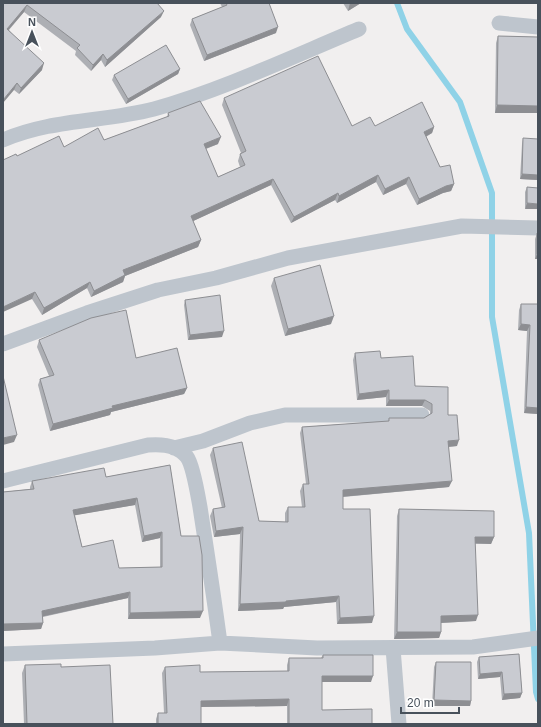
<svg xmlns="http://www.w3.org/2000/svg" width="541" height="727" font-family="Arial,sans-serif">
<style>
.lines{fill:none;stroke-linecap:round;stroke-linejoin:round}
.stream{stroke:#8fd2e7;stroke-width:6}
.minor{stroke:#bec5cd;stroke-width:15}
.wall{fill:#adafb4;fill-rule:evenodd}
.shaded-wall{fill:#8d8e92}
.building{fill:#c9cbd1;stroke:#8d8e92;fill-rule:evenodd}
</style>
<rect width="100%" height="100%" fill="#f1efef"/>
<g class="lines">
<path class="stream" d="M397,3L407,29L460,102L492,193V317L529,533L536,692L538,699"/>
<path class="minor" d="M499,23L538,27
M3,140C51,119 104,122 154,109C222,90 294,56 359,29
M3,344L87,313L158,290L216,278L288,258L462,226L538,228
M174,448L203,441L250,423L285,415H422
M3,481L148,445C160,444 178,445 187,457C193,465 198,496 200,507C207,552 214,597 220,643
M393,648L399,724
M3,654L155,648L220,643L317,648L473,647L538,638"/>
</g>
<path class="wall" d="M3,3L161,17L105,67L101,60L91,71L75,55L76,51L24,12L9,30L42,70L19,94L14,90Z
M220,3H269L276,33L204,61L190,25L192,19L222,7Z
M343,3H361L348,11Z
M498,36L538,37V113H495L496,43Z
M180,69L178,74L126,104L112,80L114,75Z
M224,98L352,126L434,127L432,133L426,137L440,167L454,184L451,191L443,193L417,205L406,184L383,195L376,182L337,203L335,200L291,223L271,185L193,221L201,240L198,247L125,276L123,282L91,297L87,288L42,315L32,299L17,156L64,147L104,140L167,117L168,113L218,144L206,149L218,177L240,167L238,161L240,154L241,153L222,105Z
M523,138L538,180L520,179L522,144Z
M527,187L538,188L525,209V192Z
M537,233H538V259H535V239Z
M274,278L331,324L285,336L271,286Z
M185,300L222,337L188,340L184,305Z
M521,304H538V414L524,413L527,331L518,330L519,310Z
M39,340L136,358L187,388L184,394L111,412L110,415L50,431L38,385L40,379L49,376L37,347Z
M355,353L381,358L448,415L457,446L449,447V487L343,497V509L372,623L337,624L336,602L284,607L283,609L238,611L240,534L214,537L210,516L213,509L222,508L210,455L213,448L259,521L285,522V513L288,507H302L300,491L303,484H306L300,433L302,427L388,421L389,418H424L430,415V411L422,406H386V397L357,400L353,360Z
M170,465L181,536L200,618L128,619V598L43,617V623L41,629L3,631V492L30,489V487L32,481L106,477ZM135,505L142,542L160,538V567L119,568L82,547L75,515Z
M399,509L494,537L491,544H475L476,621L441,623V632L439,638L394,639L397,516Z
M519,654L522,693L520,698L502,700L500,677L478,679L477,662L479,657Z
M323,655L371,682H322V710L372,724H287V706L201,707V724H156V719L158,713H164L162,673L165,667L200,672L287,671V665L289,658H321Z
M436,662L471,701L470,706H432L434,667Z
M25,665L61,667L113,724H24L22,673Z"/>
<path class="shaded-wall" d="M350,3H361L348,11Z
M27,5L24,12L4,35L7,29Z
M164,11L161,17L105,67L107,60Z
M278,27L276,33L204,61L207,55Z
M103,54L101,60L91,71L93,65Z
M44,63L42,70L19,94L21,88Z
M180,69L178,74L126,104L128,99Z
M17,83L14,90L3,103V100Z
M497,105L538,106V113H495Z
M434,127L432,133L421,139L424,132Z
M221,137L218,144L202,150L204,144Z
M522,174L538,175V180L520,179Z
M378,175L376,182L337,203L339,196Z
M409,177L406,184L383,195L385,189Z
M273,179L271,185L189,223L191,216Z
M454,184L451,191L443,193L417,205L419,199L446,186Z
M338,193L335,200L291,223L294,217Z
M527,203L538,204V209H525Z
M201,240L198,247L125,276L123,282L91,297L94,291L123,270Z
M537,254H538V259H535Z
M90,282L87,288L42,315L44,308Z
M35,292L32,299L3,312V307Z
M334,316L331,324L285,336L288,329Z
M521,324L530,325L527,331L518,330Z
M224,331L222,337L188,340L190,335Z
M187,388L184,394L111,412L110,415L50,431L53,424L112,406Z
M389,390L386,397L357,400L359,394Z
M389,400H425L422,406H386Z
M526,407L538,408V414L524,413Z
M17,435L14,442L3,445V438Z
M459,440L457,446L446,447L448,441Z
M452,481L449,487L340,497L343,490Z
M137,498L135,505L71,516L73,510Z
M243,527L240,534L214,537L216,531Z
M162,532L160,538L142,542L144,536Z
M475,537H494L491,544L472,543Z
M130,592L128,598L40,617L42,611Z
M339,596L336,602L284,607L283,609L238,611L240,604Z
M203,611L200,618L128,619L130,613Z
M478,615L476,621L439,623L441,616Z
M374,616L372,623L337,624L340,618Z
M43,623L41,629L3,631V624Z
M397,632H441L439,638L394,639Z
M502,672L500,677L478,679L480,674Z
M322,676H373L371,682H320Z
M522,693L520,698L502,700L504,694Z
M289,699L287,706L199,707L201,701Z
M434,700L471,701L470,706H432Z"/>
<path class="building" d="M3,3H157L164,11L107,60L103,54L93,65L77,48L80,45L27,5L7,29L44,63L21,88L17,83L3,100Z
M226,3H269L278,27L207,55L192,19L227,5Z
M498,36L538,37V106L497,105Z
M166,45L180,69L128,99L114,75Z
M318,56L352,126L370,117L375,126L422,102L434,127L424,132L440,167L450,165L454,184L446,186L419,199L409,177L385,189L378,175L339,196L338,193L294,217L273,179L191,216L201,240L123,270L125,275L94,291L90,282L44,308L35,292L3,307V160L16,154L17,156L59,136L64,147L98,128L104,140L169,116L168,113L200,101L221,137L204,144L218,177L245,165L240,154L246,151L224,98Z
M523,138L538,139V175L522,174Z
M527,187L538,188V204L527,203Z
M537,233H538V254H537Z
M320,265L334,316L288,329L274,278Z
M220,295L224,331L190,335L185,300Z
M521,304H538V408L526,407L530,325L521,324Z
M126,310L136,358L177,348L187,388L112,406L113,408L53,424L40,379L54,375L39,340L91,318Z
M380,351L381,358L413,356L415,386L448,387V415H457L459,440L448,441L452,481L343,490V509H370L374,616L340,618L339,596L286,601V602L240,604L243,527L216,531L213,509L225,507L213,448L242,442L259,521L288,522V507H305L303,484H309L302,427L389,421V418H424L432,413V404L425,400H389V390L359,394L355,353Z
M3,376L17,435L3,438Z
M170,465L181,536H199L202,555L203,611L130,613V592L42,611L43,623L3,624V492L34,489L32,481L104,468L106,477ZM137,498L144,536L162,532V567L119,568L113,540L82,547L73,510Z
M399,509L494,511V537H475L478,615L441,616V632H397Z
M519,654L522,693L504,694L502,672L480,674L479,657Z
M323,655H373V676H322V710L372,709V724H289V699L201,701V724H158V713H167L165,667L200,665V672L289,671V658H323Z
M436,662H471V701L434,700Z
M61,664V667L110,665L113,724H27L25,665Z"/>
<rect width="541" height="727" fill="none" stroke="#48515b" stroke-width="8"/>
<g transform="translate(32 32)" stroke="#ffffff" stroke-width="3" paint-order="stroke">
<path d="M0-3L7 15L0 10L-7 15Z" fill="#48515b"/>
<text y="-6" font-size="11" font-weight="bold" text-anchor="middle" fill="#48515b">N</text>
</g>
<path d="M401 707v6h58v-6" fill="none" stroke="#48515b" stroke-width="2"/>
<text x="407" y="707" font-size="12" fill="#48515b" stroke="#ffffff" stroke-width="3" paint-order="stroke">20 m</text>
</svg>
